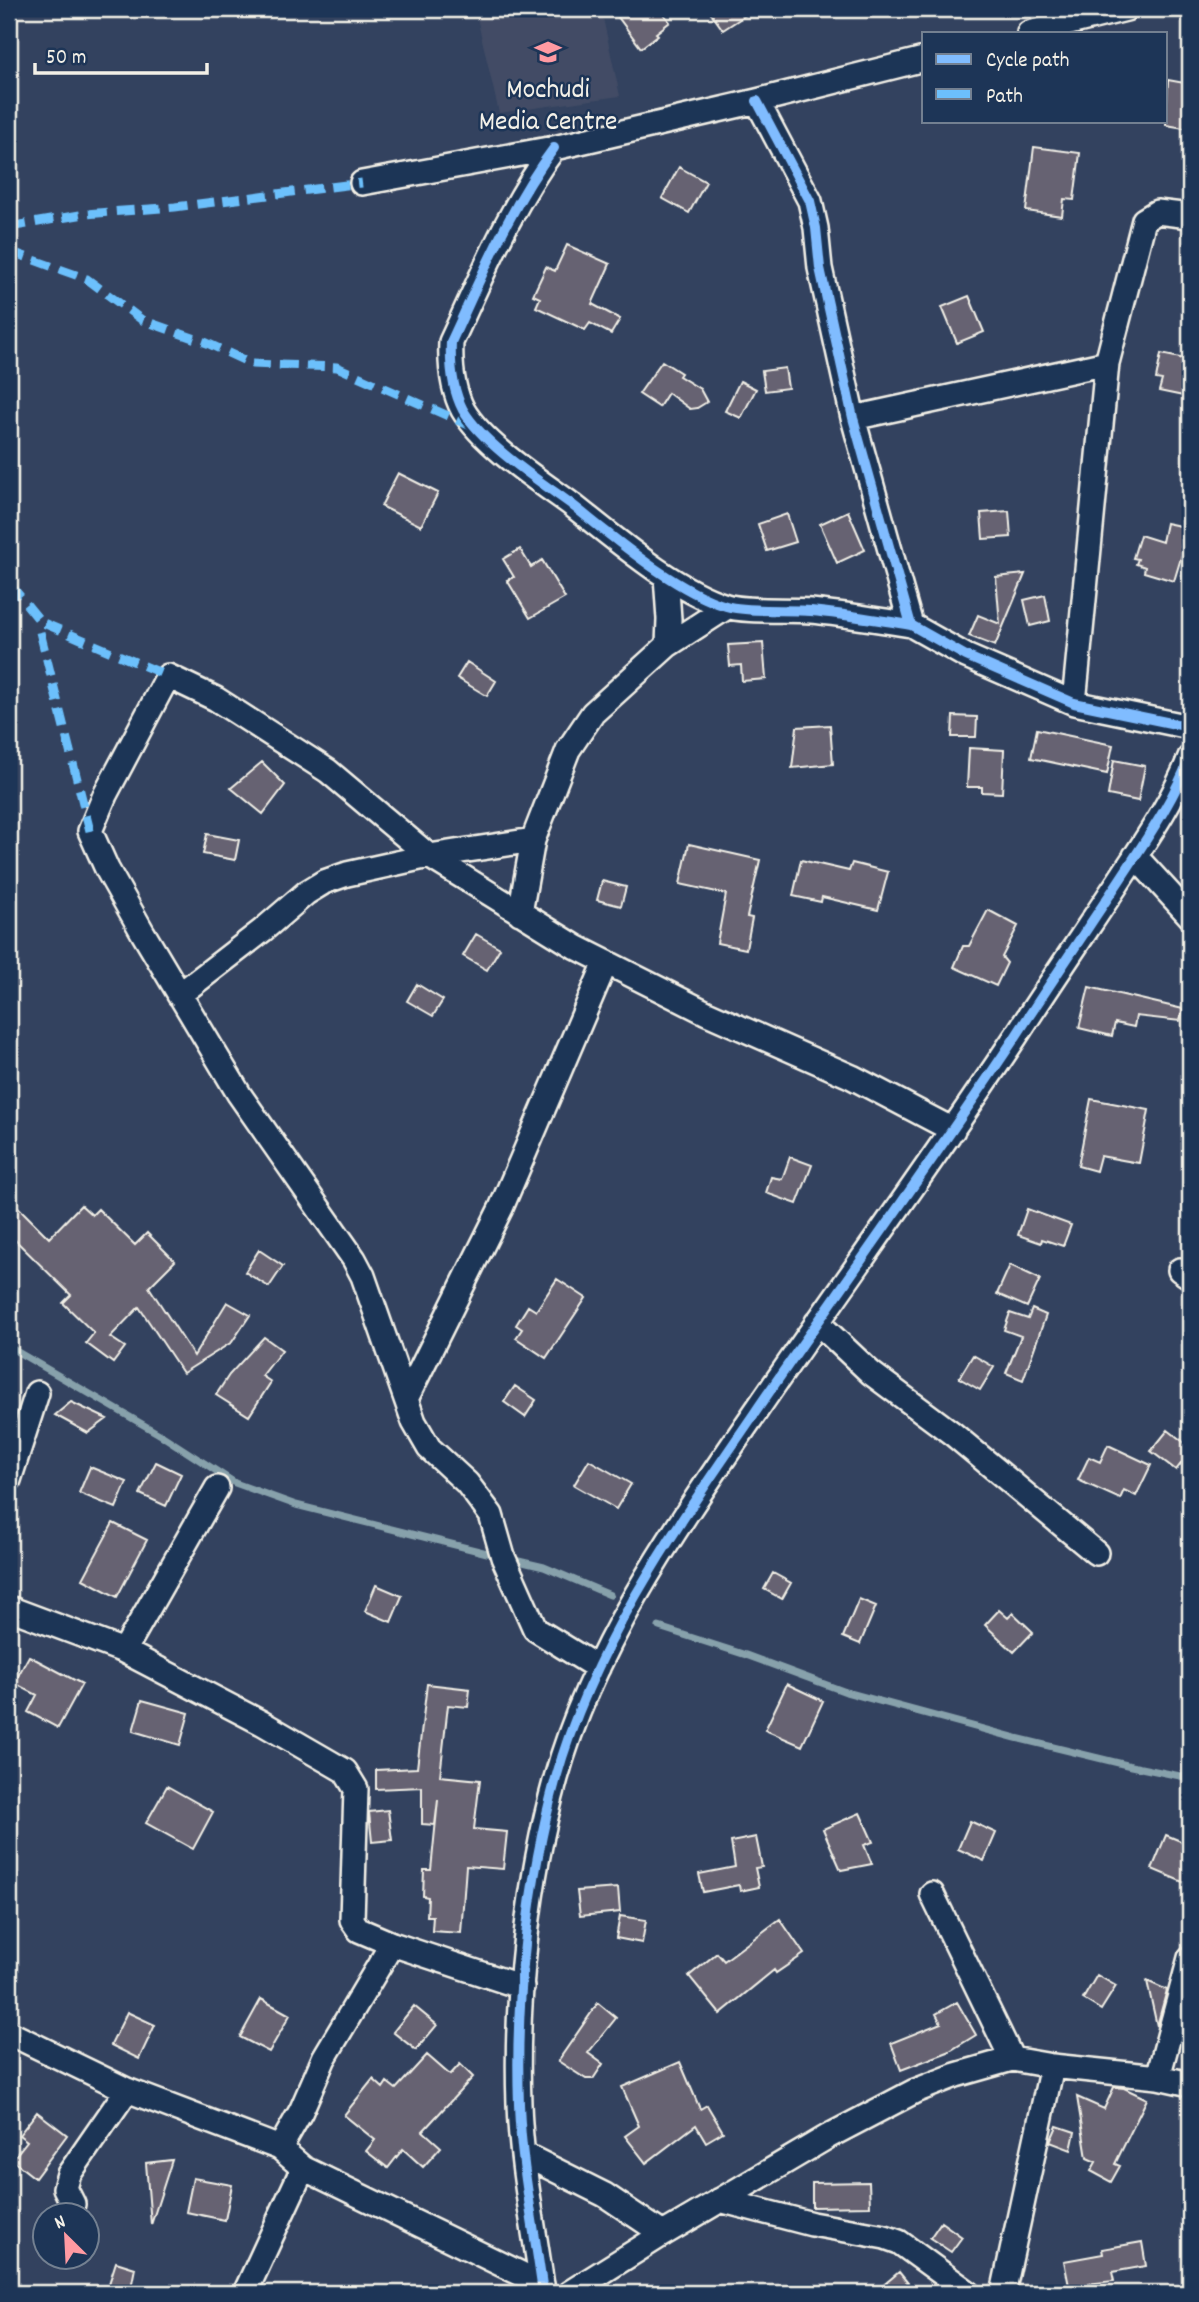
<svg xmlns="http://www.w3.org/2000/svg" width="1199" height="2302" font-family="Dekko,sans-serif">
<style>
.built{fill:#424c65}
.lines{fill:none;stroke-linecap:round;stroke-linejoin:round}
.stream{stroke:#87a1ab;stroke-width:7}
.building{fill:#666272;stroke:#f4f1e8;stroke-width:2}
.minor-casing{stroke:#f4f1e8;stroke-width:28}
.minor{stroke:#1d3557;stroke-width:23}
.quiet{stroke:#6cc0fc;stroke-width:9;stroke-dasharray:18 9;stroke-linecap:butt}
.cycleway-casing{stroke:#1d3557;stroke-width:15}
.cycleway{stroke:#80bcff;stroke-width:10}
.labels{text-anchor:middle;stroke-width:5;stroke-linejoin:round;paint-order:stroke}
.poi-label{font-size:28px;fill:#f4f1e8;stroke:#1d3557}
</style>
<rect width="100%" height="100%" fill="#33425f"/>
<filter id="ink" filterUnits="userSpaceOnUse"><feTurbulence type="fractalNoise" baseFrequency=".0143" numOctaves="2"/><feDisplacementMap in="SourceGraphic" scale="14" xChannelSelector="R" yChannelSelector="G"/><feConvolveMatrix kernelMatrix="1 2 1 2 8 2 1 2 1" color-interpolation-filters="sRGB"/></filter>
<g filter="url(#ink)">
<path class="built" d="M475,9H601L620,96L499,113Z"/>
<g class="lines">
<path class="stream" d="M9,1347L161,1435L235,1483L296,1505L499,1556
M510,1559L544,1567L610,1595
M659,1627L746,1655L846,1692L1016,1738L1131,1766L1190,1778"/>
</g>
<path class="building" d="M612,9H660L670,22L656,33L658,35L641,48Z
M708,9H755L723,30Z
M1168,80L1190,84V129L1166,125Z
M1034,147L1080,153L1074,200L1064,199L1062,216L1026,211Z
M679,167L706,182L689,213L662,198Z
M567,245L610,264L592,304L620,319L611,334L590,323L585,330L536,307L540,298L533,295L546,267L555,271Z
M969,296L984,332L957,343L942,307Z
M1161,354L1190,360L1188,397L1159,391L1162,380L1156,379Z
M662,361L681,373L679,376L700,389L707,402L697,408L690,409L668,393L659,407L639,394Z
M785,368L788,388L765,391L762,371Z
M740,381L756,389L741,418L725,411Z
M398,473L438,493L421,526L381,506Z
M848,511L865,550L837,563L820,524Z
M1009,511L1011,537L983,539L981,513Z
M787,514L796,542L767,551L758,524Z
M1166,523L1185,527L1181,547L1184,548L1174,581L1144,572L1145,567L1136,564L1138,559L1133,558L1140,535L1162,542Z
M520,549L531,567L542,560L565,598L530,618L507,580L514,577L503,559Z
M1025,574L995,646L969,636L978,615L1000,624L996,577Z
M1045,595L1050,621L1030,626L1024,600Z
M763,643L766,679L742,681L741,665L730,666L728,645Z
M467,662L496,681L487,696L457,678Z
M953,716L977,717L976,737H952Z
M830,725L833,764L792,768L797,727Z
M1037,729L1113,745L1107,774L1031,758Z
M969,748L1004,750L1002,793L982,792V787H967Z
M1114,760L1145,766L1138,801L1108,795Z
M262,762L285,785L263,814L231,788Z
M207,834L239,840L235,860L203,854Z
M689,844L760,860L747,917L752,918L746,949L717,943L726,894L680,884Z
M801,860L849,871L852,863L888,872L878,910L822,897L821,902L793,896Z
M602,881L626,887L621,906L597,900Z
M988,910L1018,926L1002,957L1007,963L996,986L954,967L963,946H969Z
M476,934L500,948L487,970L463,956Z
M417,984L443,1000L433,1016L407,1001Z
M1089,987L1183,1009L1180,1021L1136,1016L1134,1027L1115,1023L1112,1036L1079,1028Z
M1091,1099L1149,1110L1139,1163L1100,1156L1096,1171L1078,1166Z
M790,1157L812,1165L797,1204L766,1193L771,1177L782,1179Z
M9,1198L49,1238L81,1205L92,1215L98,1209L135,1245L147,1233L175,1261L149,1287L194,1356L227,1302L250,1315L232,1342L183,1373L139,1307L110,1337L125,1347L113,1363L86,1343L94,1333L63,1303L71,1295L9,1234Z
M1027,1209L1071,1225L1063,1246L1042,1239L1041,1243L1018,1235Z
M259,1250L283,1266L269,1287L245,1272Z
M1010,1265L1040,1279L1027,1307L997,1294Z
M557,1279L586,1298L546,1358L516,1338L522,1329L516,1325L528,1306L536,1311Z
M1032,1309L1046,1315L1023,1380L1006,1373L1021,1336L1004,1330L1010,1313L1028,1319Z
M264,1337L282,1350L262,1376L271,1382L249,1416L216,1395L229,1375Z
M973,1355L994,1367L980,1390L959,1378Z
M515,1386L536,1400L525,1417L504,1402Z
M71,1402L107,1419L88,1433L55,1415Z
M1168,1430L1190,1447V1452L1176,1470L1151,1451Z
M1108,1445L1151,1465L1136,1496L1124,1490L1120,1499L1078,1480L1089,1457L1100,1462Z
M589,1460L631,1484L616,1509L574,1485Z
M156,1462L181,1474L166,1506L140,1494Z
M90,1467L127,1482L116,1508L79,1493Z
M113,1523L147,1540L117,1597L83,1579Z
M773,1573L791,1583L782,1599L764,1589Z
M376,1585L402,1596L391,1622L365,1611Z
M859,1599L876,1606L860,1644L843,1637Z
M999,1610L1008,1618L1013,1613L1033,1632L1014,1652L985,1625Z
M29,1656L82,1684L58,1728L28,1712L37,1695L14,1683Z
M427,1684L470,1689L468,1707L448,1705L440,1776L480,1780L474,1829L507,1832L503,1869L466,1866L461,1933L432,1931L433,1916H427L428,1897L423,1896L424,1870H431L438,1800L435,1825L422,1824V1787L376,1789V1770L417,1768Z
M787,1684L823,1701L802,1746L765,1730Z
M142,1700L189,1713L180,1745L133,1731Z
M167,1786L213,1812L193,1849L146,1823Z
M388,1810L392,1840L372,1842L369,1812Z
M860,1813L873,1842L864,1845L872,1864L841,1870L823,1829Z
M970,1821L996,1833L984,1861L958,1849Z
M1166,1835L1190,1845V1870L1185,1883L1152,1869Z
M756,1837L762,1867L755,1868L759,1887L740,1891L739,1885L703,1892L699,1874L735,1867L731,1842Z
M618,1888L620,1912L580,1916L577,1891Z
M620,1916L646,1920L642,1943L616,1938Z
M780,1919L804,1954L776,1973L774,1970L720,2014L689,1976L717,1953L724,1961Z
M1097,1975L1116,1986L1101,2010L1083,1999Z
M1147,1981L1167,1990L1157,2026Z
M261,1999L290,2015L269,2052L240,2037Z
M957,2002L976,2035L948,2052L901,2070L891,2043L941,2023L936,2014Z
M598,2003L616,2018L588,2053L603,2064L593,2079H586L558,2061Z
M414,2006L437,2025L416,2050L393,2032Z
M127,2012L155,2025L139,2059L111,2045Z
M427,2055L450,2075L460,2064L473,2077L423,2131L441,2147L423,2167L403,2149L388,2168L366,2151L375,2140L344,2115L373,2079L383,2088L387,2082L396,2089Z
M680,2062L700,2109L707,2105L723,2132L706,2142L696,2125L646,2163L625,2136L639,2126L622,2087Z
M1114,2087L1124,2088L1147,2099L1115,2164L1120,2166L1111,2182L1091,2171L1096,2162L1087,2158L1077,2097L1104,2109Z
M37,2112L67,2135L35,2178L12,2160L27,2141L19,2135Z
M1057,2126L1075,2132L1071,2150L1050,2142Z
M172,2160L151,2225L146,2163Z
M193,2178L232,2185L225,2220L186,2212Z
M869,2182L870,2206L812,2207V2183Z
M941,2222L962,2237L951,2252L930,2238Z
M1142,2242L1146,2266L1112,2272L1114,2281L1069,2286L1064,2261L1103,2254L1102,2249Z
M116,2262L135,2268L130,2293H106Z
M899,2272L916,2293H874Z"/>
<g class="lines">
<g class="minor-casing">
<path id="minor" d="M1029,33L1126,9
M757,101L810,201L816,228L820,268L853,418L911,625L966,656L1074,703L1190,727
M554,148C510,206 482,276 451,342C450,365 452,389 463,410C483,444 538,480 571,504C613,537 675,591 726,606C745,612 788,609 811,611C844,614 877,620 911,625
M362,183L554,148L757,101L924,59
M853,418L1107,363
M668,645L727,607
M1074,703L1107,363L1144,220L1157,212L1190,216
M1135,856L1190,916
M520,913L533,840
M179,995L263,930L306,893L324,882L347,874L429,856L576,947L707,1013L852,1077L953,1130
M1180,1270L1190,1277
M817,1322L871,1373L953,1434L1096,1553
M407,1397L501,1208L606,962
M9,1480L37,1393
M9,1608L124,1651L262,1723L345,1771L356,1789L352,1920L359,1930L392,1944L522,1987
M124,1651L217,1488
M598,1668L535,1629L503,1557L491,1515L467,1483L429,1448L414,1422L363,1276L354,1259L239,1094L143,933L107,869L90,831L105,795L168,676L216,699L328,771L429,856L533,840L568,750L593,713L668,645L669,619L666,576
M932,1894L1012,2059
M9,2033L127,2090L280,2148L303,2168L542,2284
M1158,2077L1190,1958
M280,2148L301,2111L324,2058L392,1944
M523,2154L605,2195L663,2234
M720,2200L812,2224L885,2237L899,2242L969,2293
M73,2204L65,2188L69,2174L127,2090
M245,2293L303,2168
M543,2293C535,2231 521,2167 519,2104C515,1999 528,1879 556,1778C593,1645 677,1526 754,1414C841,1287 931,1164 1016,1036C1049,985 1083,935 1117,884C1143,844 1173,802 1190,757
M569,2293L663,2234L829,2136L915,2091L956,2075L1012,2059L1052,2066L1158,2077L1190,2084
M1003,2293L1052,2066"/>
</g>
<use href="#minor" class="minor"/>
<path class="quiet" d="M9,227L85,214L175,207L362,183
M9,251L87,279L142,320L207,343L252,364L337,367L473,427
M9,583L41,622L168,676
M40,632L90,831"/>
<g class="cycleway-casing">
<path id="cycleway" d="M757,101L810,201L816,228L820,268L853,418L911,625L966,656L1074,703L1190,727
M554,148C510,206 482,276 451,342C450,365 452,389 463,410C483,444 538,480 571,504C613,537 675,591 726,606C745,612 788,609 811,611C844,614 877,620 911,625
M543,2293C535,2231 521,2167 519,2104C515,1999 528,1879 556,1778C593,1645 677,1526 754,1414C841,1287 931,1164 1016,1036C1049,985 1083,935 1117,884C1143,844 1173,802 1190,757"/>
</g>
<use href="#cycleway" class="cycleway"/>
</g>
</g>
<defs>
<g id="school-bare" transform="scale(2.1)"><path d="M0-5L7-2L0 1L-7-2ZM-4 1L0 2.5L4 1V4Q0 6-4 4Z" fill="#ff9aa2" stroke="#1d3557" stroke-width="2.5" paint-order="stroke"/></g>
</defs>
<g fill-rule="evenodd">
<use href="#school-bare" x="548" y="52"/>
</g>
<g class="labels">
<g class="poi-label">
<text x="548" y="97">Mochudi<tspan x="548" dy="32">Media Centre</tspan></text>
</g>
</g>
<rect width="1199" height="2302" fill="none" stroke="#1d3557" stroke-width="35"/>
<rect x="18" y="18" width="1164" height="2267" fill="none" stroke="#f4f1e8" stroke-width="2.5" filter="url(#ink)"/>
<rect x="922" y="32" width="245" height="91" fill="#1d3557" stroke="#738091" stroke-width="2"/>
<rect x="936" y="54" width="35" height="10" fill="#80bcff" stroke="#738091" stroke-width="2"/>
<text x="986" y="66" font-size="21" fill="#f4f1e8">Cycle path</text>
<rect x="936" y="89" width="35" height="10" fill="#6cc0fc" stroke="#738091" stroke-width="2"/>
<text x="986" y="102" font-size="21" fill="#f4f1e8">Path</text>
<g transform="translate(66 2236) rotate(336)"><circle r="33" fill="#1d3557" stroke="#738091" stroke-width="2"/>
<path d="M0-5L12 26L0 18L-12 26Z" fill="#ff9aa2"/>
<text y="-10" font-size="19" font-weight="bold" text-anchor="middle" fill="#f4f1e8">N</text>
</g>
<path d="M35 63v10h172v-10" fill="none" stroke="#f4f1e8" stroke-width="3.5"/>
<text x="46" y="63" font-size="21" fill="#f4f1e8" stroke="#1d3557" stroke-width="5" paint-order="stroke">50 m</text>
</svg>
